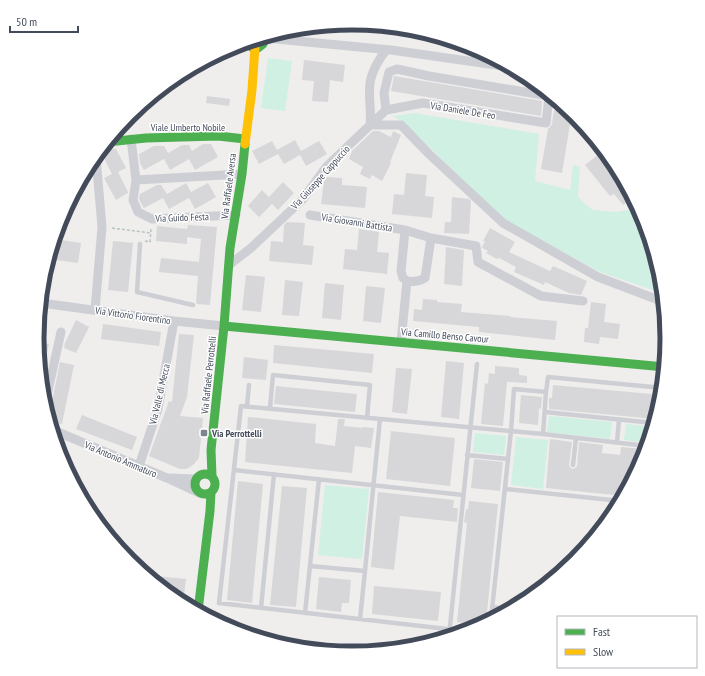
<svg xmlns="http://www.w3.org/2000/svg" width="705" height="676" font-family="'PT Sans Narrow',sans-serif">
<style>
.green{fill:#cff0e3}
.building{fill:#d7d7d9}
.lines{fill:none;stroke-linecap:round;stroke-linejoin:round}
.path{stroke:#b8c4c3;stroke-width:1.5;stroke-dasharray:3 2;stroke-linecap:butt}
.lane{stroke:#cecfd4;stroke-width:4.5}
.street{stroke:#cecfd4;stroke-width:9}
.fast{stroke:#4caf50;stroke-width:9}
.slow{stroke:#ffc107;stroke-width:9}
.poi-dot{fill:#7f848e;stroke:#fff;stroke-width:1.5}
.labels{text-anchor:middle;stroke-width:3;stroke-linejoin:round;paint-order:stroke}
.street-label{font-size:10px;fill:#434b5b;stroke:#fff}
.poi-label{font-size:10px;font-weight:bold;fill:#434b5b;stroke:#fff;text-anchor:start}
.rim{fill:none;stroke:#434b5b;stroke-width:5}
</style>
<rect width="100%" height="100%" fill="#efeeed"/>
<path class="green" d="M268,58L292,61L285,111L261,108Z
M415,113L539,134L535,181L570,190L573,165L580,167L578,196L585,204L593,210L615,212L628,210L636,204L644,218L661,277L662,284L659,292L600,272L506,221L403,122L393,116Z
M549,416L612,422L610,439L547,432Z
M626,424L653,427L648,443L624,440Z
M475,433L506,436L504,455L473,452Z
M516,437L548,440L543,489L511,485Z
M325,485L369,489L362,559L318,555Z"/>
<path class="building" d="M304,60L345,65L343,82L330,80L328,102L312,101L314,81L302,80Z
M394,76L542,101L541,116L391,91Z
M207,96L230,99L229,106L206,103Z
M558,101L572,112L562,173L541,169L548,129L550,127L552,124L554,110H556Z
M373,131H379L391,137L393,131L401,135L390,162L391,163L382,181L372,175L370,179L360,174L363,167L349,159L352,151Z
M295,140L301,151L319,141L327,154L306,166L300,155L284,164L278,154L259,164L252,151L272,141L277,150Z
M203,144H211L218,157L195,170L189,159L170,170L164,159L144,170L140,163L139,154L154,146H164L168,153L182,145H189L192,151Z
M116,149L126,168L118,172L128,192V193L116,200L104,178L112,174L101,152L106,150Z
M604,150L615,163L633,198L623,205L614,194L610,196L585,165Z
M406,173L427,175L425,196L434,197L432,218L392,214L394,194L404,195Z
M326,177L342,178V185L367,187L365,208L321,204L324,181Z
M283,182L294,193L278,210L272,204L259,217L248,206L262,190L269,197Z
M186,183L191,192L208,183L216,197L195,209L189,198L169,209L163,198L144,208L143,207L139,199L140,194L157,185H161L167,194Z
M452,197L469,199L471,201L469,234L444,233L445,222H451Z
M287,222L305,223L303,245L314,246L312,265L269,261L271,241L283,242L284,225Z
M188,225L217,227L210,305L197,304L196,302L198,276L159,272L161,258L199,262L201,239L187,237V244L156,241L157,226L187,229Z
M490,228L515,242L509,252L550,271L553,266L587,281L581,295L569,293L545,282L544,285L514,272L516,267L499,258L497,259L486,253L488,251L482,248V247L485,241H483Z
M359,229L379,232L377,252L389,253L387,274L343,269L345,249L357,250Z
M55,239L81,243L78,263L49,259Z
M113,241L133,243L128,292L108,290Z
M446,247L464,250L462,286L444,284Z
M246,275L265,277L261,312L242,310Z
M285,280L303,282L299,316L282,315Z
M325,283L344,285L341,320L322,318Z
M366,286L385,288L381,323L363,321Z
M423,299L437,300V302L462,304L461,312L510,316V317L557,321L555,340L479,332V327L413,321L414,309L422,310Z
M591,302L606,304L604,322L620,324L618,339L600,337L599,344L584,342L585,328H588Z
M664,306L667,331L658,330L660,307Z
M76,320L89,327L76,353L64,348L65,343Z
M103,324L161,332L159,346L101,339Z
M179,334L194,335L187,397L180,416L203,418L199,458L194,464L190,467L186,469H180L149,456L169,401L172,402Z
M38,342L49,344L46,358L39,356Z
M274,345L374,354L372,373L273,363Z
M244,357L268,360L266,380L242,378Z
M446,361L464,363L459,419L441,417Z
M60,362L74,365L62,424L50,422L49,416Z
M495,366L519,368V375L527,376V383L507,382L503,426L481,424L485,383L488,384L489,373L495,374Z
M396,368L412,369L407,414L392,412Z
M553,385L662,395L661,400L655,419L549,409V398H552Z
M276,386L357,394L355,412L274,404Z
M521,395L542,397L541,409L539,408L538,425L519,423Z
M82,415L137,437L132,450L76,429Z
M248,417L316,424L315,443L335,446L338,419H345L344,426L363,428V427L374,428L371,448L355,446L352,473L245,462Z
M391,431L455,438L450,486L386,479Z
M550,439L572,442L569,465L570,467L572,469L575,468L577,466L579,442L603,445L602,453L620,455L621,447L643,449L641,463L624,496L546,488Z
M474,459L503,462L500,491L471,488Z
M238,481L263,484L252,603L227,600Z
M282,486L307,488L296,607L270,605Z
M378,492L454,500L453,508H458L457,522L400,516L394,570L371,567Z
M469,501L498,504L486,622L481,625L457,622L467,523L464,522L466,509H468Z
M156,576L186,579L183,603L177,600L155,582Z
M319,577L351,580L349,603H342L341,612L316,609Z
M374,586L441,592L438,621L372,614Z"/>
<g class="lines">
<path class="path" d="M112,228L151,233
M145,241L150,242L151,229"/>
<path class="lane" d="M140,244L137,292L193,305
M514,389L546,392L543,434L511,431Z
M546,392L548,377L663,388
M247,406L249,385
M270,408L273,375L370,385L367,418
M545,412L654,423
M543,434L647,446
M617,442L619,420
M573,465L576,438
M234,470L463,495
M505,489L621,501
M310,566L365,571L360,619
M365,571L380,419
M492,607L511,609
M261,608L274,474
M305,613L319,479
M491,619L508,459
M465,631L219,603L241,406L511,431L508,459L467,455
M449,636L477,364"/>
<path class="street" d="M265,38L391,50L510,67
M397,69L429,76L549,96L546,123L423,103L386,110L384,93L389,72Z
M370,125H401L429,154L503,223L598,277L661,301
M370,125C372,110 367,93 371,78C374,67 380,58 386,50
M131,139L136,180L242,174
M136,180L133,200L138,212L152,219L236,215
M310,215L405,230
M431,238L476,246L478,262L541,296L583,301
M229,265L251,248L303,199L327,166L386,110
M41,303L174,321L224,326
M95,310L102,227L96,157
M401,342L407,281L403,278L401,271L405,230L431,238L425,278C419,282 414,282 407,281
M45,404L61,332
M53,430L167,478L199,493
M139,466L158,409L174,321
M170,478L195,479"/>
<path class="fast" d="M247,43L253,48H258L263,44L265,37
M107,142L146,138L218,136L245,139
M224,326L665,367
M195 484a10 10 0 1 1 20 0a10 10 0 1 1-20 0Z
M212,476L211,450L224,326L230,248L242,174L245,144
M198,611L210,511L211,492"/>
<path class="slow" d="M245,144L252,90L255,48"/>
</g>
<rect class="poi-dot" x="200" y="429" width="8" height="8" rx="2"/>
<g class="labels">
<g class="street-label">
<text transform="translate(463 110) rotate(9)" y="4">Via Daniele De Feo</text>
<text x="188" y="131">Viale Umberto Nobile</text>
<text transform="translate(320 177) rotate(-48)" y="4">Via Giuseppe Cappuccio</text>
<text transform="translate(228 186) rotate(-83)" y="4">Via Raffaele Aversa</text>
<text transform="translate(182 217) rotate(-2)" y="4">Via Guido Festa</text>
<text transform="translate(357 222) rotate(9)" y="4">Via Giovanni Battista</text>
<text transform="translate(133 315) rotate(8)" y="4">Via Vittorio Fiorentino</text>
<text transform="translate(445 335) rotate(5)" y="4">Via Camillo Benso Cavour</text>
<text transform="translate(208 375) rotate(-84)" y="4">Via Raffaele Perrottelli</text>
<text transform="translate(159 394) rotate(-77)" y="4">Via Valle di Mecca</text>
<text transform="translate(121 459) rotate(23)" y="4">Via Antonio Ammaturo</text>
</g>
<g class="poi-label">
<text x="212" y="437">Via Perrottelli</text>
</g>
</g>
<path d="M0 0H705V676H0ZM44 338a308 308 0 1 1 616 0a308 308 0 1 1-616 0Z" fill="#fff" fill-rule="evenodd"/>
<path class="rim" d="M44 338a308 308 0 1 1 616 0a308 308 0 1 1-616 0Z"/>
<rect x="557" y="616" width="140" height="52" fill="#ffffff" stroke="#b4b7bd"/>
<rect x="565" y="629" width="20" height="6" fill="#4caf50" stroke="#b4b7bd"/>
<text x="593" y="636" font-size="12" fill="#434b5b">Fast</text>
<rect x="565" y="649" width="20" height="6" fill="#ffc107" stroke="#b4b7bd"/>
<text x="593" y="656" font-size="12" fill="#434b5b">Slow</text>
<path d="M10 26v6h68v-6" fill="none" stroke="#434b5b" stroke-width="2"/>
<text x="16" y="26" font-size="12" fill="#434b5b" stroke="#ffffff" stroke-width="3" paint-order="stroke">50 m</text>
</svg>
